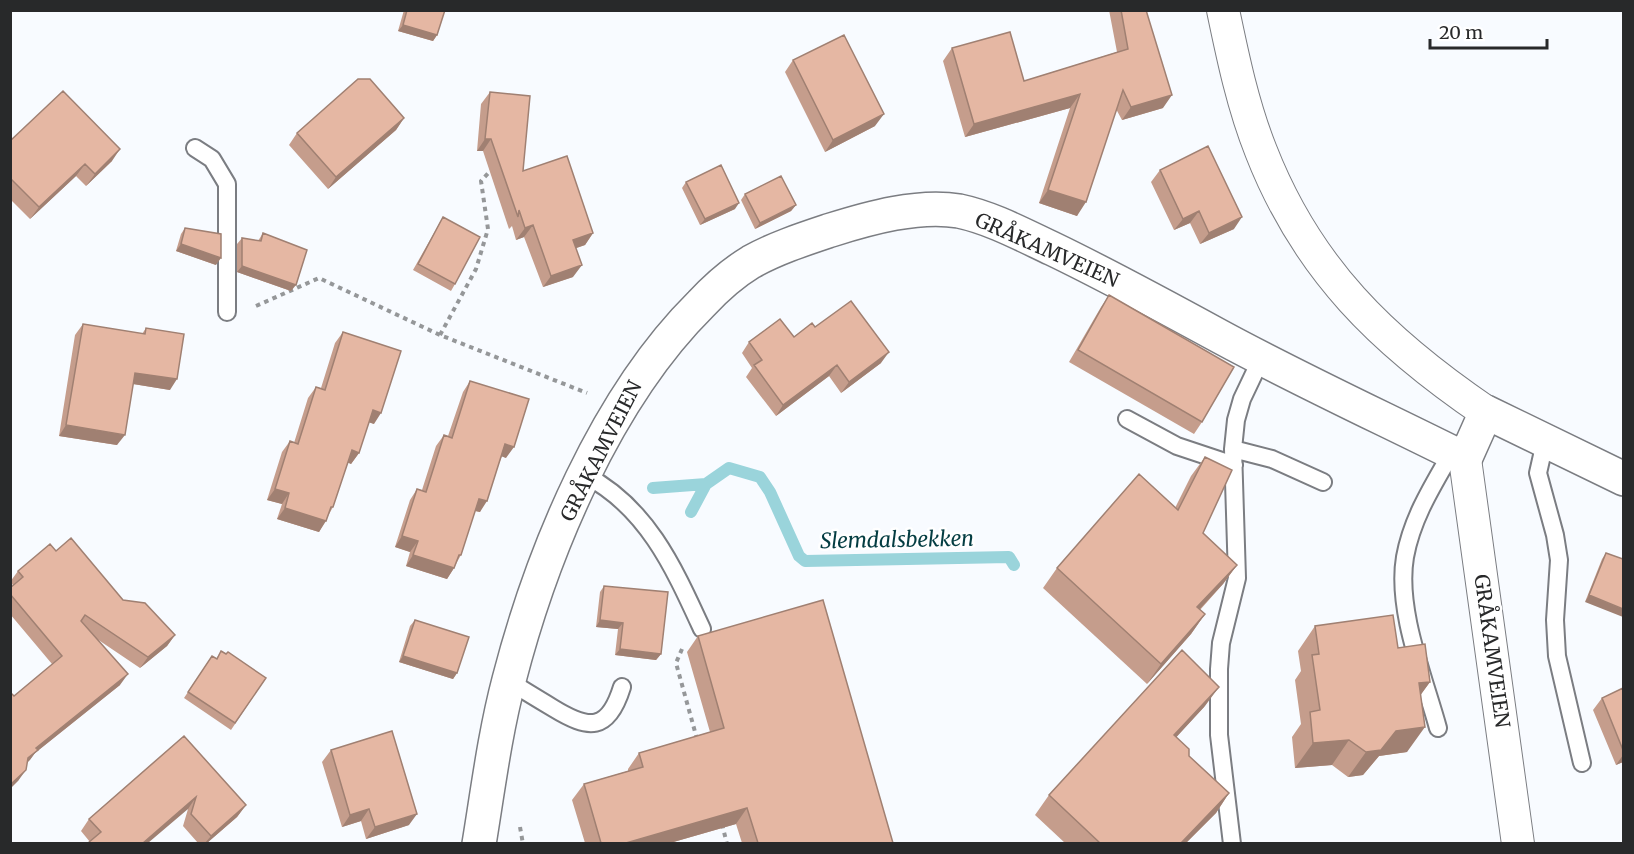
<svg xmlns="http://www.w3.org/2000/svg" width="1634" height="854" font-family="Merriweather,serif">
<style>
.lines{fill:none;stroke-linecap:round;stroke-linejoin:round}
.stream{stroke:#9ad4db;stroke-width:12}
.service-casing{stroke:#7b7d82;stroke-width:20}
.minor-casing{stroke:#7b7d82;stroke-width:34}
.tertiary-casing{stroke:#7b7d82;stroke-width:36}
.path{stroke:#959799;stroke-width:4;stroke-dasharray:4.5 4.5;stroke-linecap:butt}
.service{stroke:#fff;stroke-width:16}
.minor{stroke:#fff;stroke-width:32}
.tertiary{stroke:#fff;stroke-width:33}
.wall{fill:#c59d8c}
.shaded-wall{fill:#a08072}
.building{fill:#e5b7a3;stroke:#a08072;stroke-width:1.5}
.labels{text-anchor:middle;stroke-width:5;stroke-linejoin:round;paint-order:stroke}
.street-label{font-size:20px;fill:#28292a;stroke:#fff}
.water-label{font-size:21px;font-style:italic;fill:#043d42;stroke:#fff}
</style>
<rect width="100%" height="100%" fill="#f8fbff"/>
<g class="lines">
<path class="stream" d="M653,488L706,484L729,468L760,477L770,492L799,556L805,561L1009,557L1014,565
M691,512L706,484"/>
<g class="service-casing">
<path id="service" d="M195,148L212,159L227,184V312
M1127,419L1177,446L1234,465
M1545,442L1538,473L1555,535L1559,560L1555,620L1557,656L1582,763
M1233,449L1272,459L1323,482
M585,475C647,507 674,568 702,629
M509,681C523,690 538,699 553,708C589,730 608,732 622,687
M1438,728C1424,677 1396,610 1405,557C1412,518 1433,485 1452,452
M1232,844L1219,735V669L1221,643L1237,578L1233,449L1236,420L1242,399L1261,359"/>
</g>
<g class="minor-casing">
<path id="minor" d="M1223,10C1233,58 1243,106 1261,151C1307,269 1383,342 1486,412
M1465,459L1518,844"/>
</g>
<g class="tertiary-casing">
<path id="tertiary" d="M479,844C488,789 495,733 509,680C542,552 606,398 701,304C715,289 733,273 751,262C776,248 804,239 831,230C869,218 919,204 959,211C992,218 1023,235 1053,249C1109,276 1164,306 1219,336C1300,380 1383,418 1465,459L1486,412L1624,479"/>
</g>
<path class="path" d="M256,306L319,278L440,335L587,393
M440,335L476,269L488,229L481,181L492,169
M682,649L676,663L697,739
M722,824L727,844
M520,827L523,844"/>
<use href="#service" class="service"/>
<use href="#minor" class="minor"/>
<use href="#tertiary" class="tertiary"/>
</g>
<path class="wall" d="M404,10H445L437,35L433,41L398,31Z
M1109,10H1146L1163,108L1122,120L1116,109L1077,216L1039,203L1070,108L965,137L943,61L952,48L1024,81L1117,52Z
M793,60L875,126L825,152L785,72Z
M490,92L523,171L593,233L585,245L576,248L573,277L543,287L524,237L516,240L512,226L509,229L483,151H477L481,104Z
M404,118L396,130L328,189L289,145L297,133Z
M10,141L112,161L86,186L76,176L30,219L10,199Z
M1160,170L1234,229L1200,244L1190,223L1174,230L1151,182Z
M686,182L735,209L700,225L682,188Z
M745,194L796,205L791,211L755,229L741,200Z
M443,217L455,284L451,291L413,270Z
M185,228L216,265L176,251L181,234Z
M263,233L291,291L237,272V244L242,238L258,241Z
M1109,295L1202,422L1194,434L1069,362L1101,307Z
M83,324L142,334L146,328L170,390L133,384L117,445L59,436L75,335Z
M815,327L881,363L841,393L829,376L776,416L746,377L752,368L742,353L749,342L794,337Z
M343,332L374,424L369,422L359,453L351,464L348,462L333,507L319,532L277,519L282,504L267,500L282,452L290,441L294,443L308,398L316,387L321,388L335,343Z
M470,381L506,458L502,456L480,512L475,511L461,555L457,562L454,568L447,579L406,566L410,552L395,547L410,500L417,489L422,490L436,446L444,435L448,436L463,392Z
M1205,457L1203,533L1237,565L1223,584L1200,610L1205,614L1191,634L1147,684L1043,588L1057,568L1175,508L1191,476Z
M56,551L123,600L175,635L167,646L140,668L97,639L120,685L35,753L27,763L18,781L52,664L10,614V588L13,585L10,582L18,571Z
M1606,553L1623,559L1585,602L1602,559Z
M604,586L661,654L656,660L615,655L618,629L596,627L600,592Z
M415,620L457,673L453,679L399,662L410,626Z
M1315,626L1398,648L1430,682L1420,695L1407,752L1379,756L1363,775L1348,777L1332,765L1295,768L1292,737L1301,724L1295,680L1301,671L1298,651Z
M698,636L893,843H742L736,824L670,843H585L572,800L584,784L628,771V769L639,753L710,732L687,652Z
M221,651L266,678L231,730L184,698L212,656L216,659Z
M1623,688V762L1616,765L1593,710L1602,698Z
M1205,706L1176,737L1189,756L1229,793L1216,813L1186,843H1065L1035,815L1049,795Z
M184,736L246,805L237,817L207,843H198L183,826L188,809L90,842L81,831L89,819Z
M331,750L409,825L366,839L361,821L342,827L322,762Z"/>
<path class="shaded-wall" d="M403,25L437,35L433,41L398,31Z
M1080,94L1070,108L965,137L974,124Z
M1172,95L1163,108L1122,120L1131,107Z
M884,114L875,126L825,152L833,140Z
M404,118L396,130L328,189L336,177Z
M485,139H491L483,151H477Z
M120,149L112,161L86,186L95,174Z
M85,164L76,176L30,219L39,207Z
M1048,190L1086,202L1077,216L1039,203Z
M739,203L735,209L700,225L705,219Z
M796,205L791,211L755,229L760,223Z
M1199,211L1190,223L1174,230L1183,219Z
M1242,217L1234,229L1200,244L1209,233Z
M533,225L524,237L516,240L525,228Z
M593,233L585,245L565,252L573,240Z
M181,244L221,258L216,265L176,251Z
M582,265L573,277L543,287L551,276Z
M242,266L296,285L291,291L237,272Z
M889,352L881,363L841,393L849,382Z
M837,365L829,376L776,416L783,405Z
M135,373L177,379L170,390L127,383Z
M373,410L381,413L374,424L365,421Z
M66,425L125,435L117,445L59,436Z
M505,444L514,447L506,458L498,455Z
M352,450L359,453L351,464L344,461Z
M275,489L289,493L282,504L267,500Z
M479,499L487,501L480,512L471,510Z
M285,508L326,521L319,532L277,519Z
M402,536L418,541L410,552L395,547Z
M413,555L454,568L447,579L406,566Z
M1237,565L1223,584L1183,627L1197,607Z
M1589,595L1623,609V617L1585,602Z
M1205,614L1191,634L1147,684L1161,664Z
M600,620L623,623L618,629L596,627Z
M175,635L167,646L140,668L148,657Z
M620,649L661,654L656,660L615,655Z
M403,656L457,673L453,679L399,662Z
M128,674L120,685L35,753L30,760L20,769L36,748Z
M1430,682L1412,707L1419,683Z
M1219,687L1205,706L1160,755L1174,735Z
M1425,727L1407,752L1379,756L1363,775L1348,777L1366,752L1396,731Z
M1349,740L1332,765L1295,768L1313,743Z
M1623,755V762L1616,765Z
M26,770L18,781L10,789V785Z
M1229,793L1216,813L1186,843H1181Z
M196,797L188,809L148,843H143Z
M246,805L237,817L207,843H205L211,836Z
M747,808L736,824L670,843H626Z
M369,809L361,821L342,827L350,815Z
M417,814L409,825L366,839L375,827Z"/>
<path class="building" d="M407,10H445L437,35L403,25Z
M1121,10H1146L1172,95L1131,107L1123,90L1086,202L1048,190L1080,94L974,124L952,48L1010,32L1024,81L1128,49Z
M844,35L884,114L833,140L793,60Z
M358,79H370L404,118L336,177L297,133Z
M63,91L120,149L95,174L85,164L39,207L10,178V141Z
M490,92L530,96L523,171L567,156L593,233L573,240L582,265L551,276L533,225L525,228L519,210L518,217L491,139H485Z
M1208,146L1242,217L1209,233L1199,211L1183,219L1160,170Z
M721,165L739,203L705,219L686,182Z
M781,176L796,205L760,223L745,194Z
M443,217L480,237L455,284L418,264Z
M185,228L221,234V258L181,244Z
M263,233L307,250L296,285L242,266V238L261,241Z
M1109,295L1234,367L1202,422L1078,350Z
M851,301L889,352L849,382L837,365L783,405L754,365L762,360L749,342L780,319L794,337L812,323L815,327Z
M83,324L145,334L146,328L184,334L177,379L135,373L125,435L66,425Z
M343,332L401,351L381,413L373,410L359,453L352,450L333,507H331L326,521L285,508L289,493L275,489L290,441L298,444L316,387L325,390Z
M470,381L529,399L514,447L505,444L487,501L479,499L461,555H459L454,568L413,555L418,541L402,536L417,489L426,492L444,435L452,438Z
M1205,457L1232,470L1203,533L1237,565L1197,607L1205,614L1161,664L1057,568L1139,474L1178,510Z
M71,538L123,600L145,603L175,635L148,657L85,615L81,621L128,674L36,748L38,750L28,758L26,770L10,785V692L14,696L62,656L10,594V588L23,577L18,571L50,544L56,551Z
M1606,553L1623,559V609L1589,595Z
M604,586L668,592L661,654L620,649L623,623L600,620Z
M823,600L893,843H758L747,808L626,843H601L584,784L643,767L639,753L724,728L698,636Z
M1393,615L1398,648L1425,644L1430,682L1419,683L1425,727L1396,731L1381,750L1366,752L1349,740L1313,743L1310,712L1320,710L1312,655L1319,654L1315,626Z
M415,620L469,637L457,673L403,656Z
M1182,650L1219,687L1174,735L1189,749V756L1229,793L1181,843H1100L1049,795Z
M221,651L226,654L228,652L266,678L235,723L188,692L212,656L217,659Z
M1623,688V750L1602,698Z
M392,731L417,814L375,827L369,809L350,815L331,750Z
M184,736L246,805L211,836L191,814L196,797L143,843H88L101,832L89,819Z"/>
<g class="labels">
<g class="street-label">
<text transform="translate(1047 250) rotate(24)" y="7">GRÅKAMVEIEN</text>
<text transform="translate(601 451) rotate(-63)" y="7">GRÅKAMVEIEN</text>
<text transform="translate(1492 651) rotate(82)" y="7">GRÅKAMVEIEN</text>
</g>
<g class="water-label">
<text transform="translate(897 540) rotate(-1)" y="7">Slemdalsbekken</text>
</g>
</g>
<rect width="1634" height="854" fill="none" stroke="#28292a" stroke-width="24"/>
<path d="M1430 39v9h117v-9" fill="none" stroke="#28292a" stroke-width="3"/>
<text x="1439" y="39" font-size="18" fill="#28292a" stroke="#ffffff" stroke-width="4.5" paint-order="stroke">20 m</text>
</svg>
